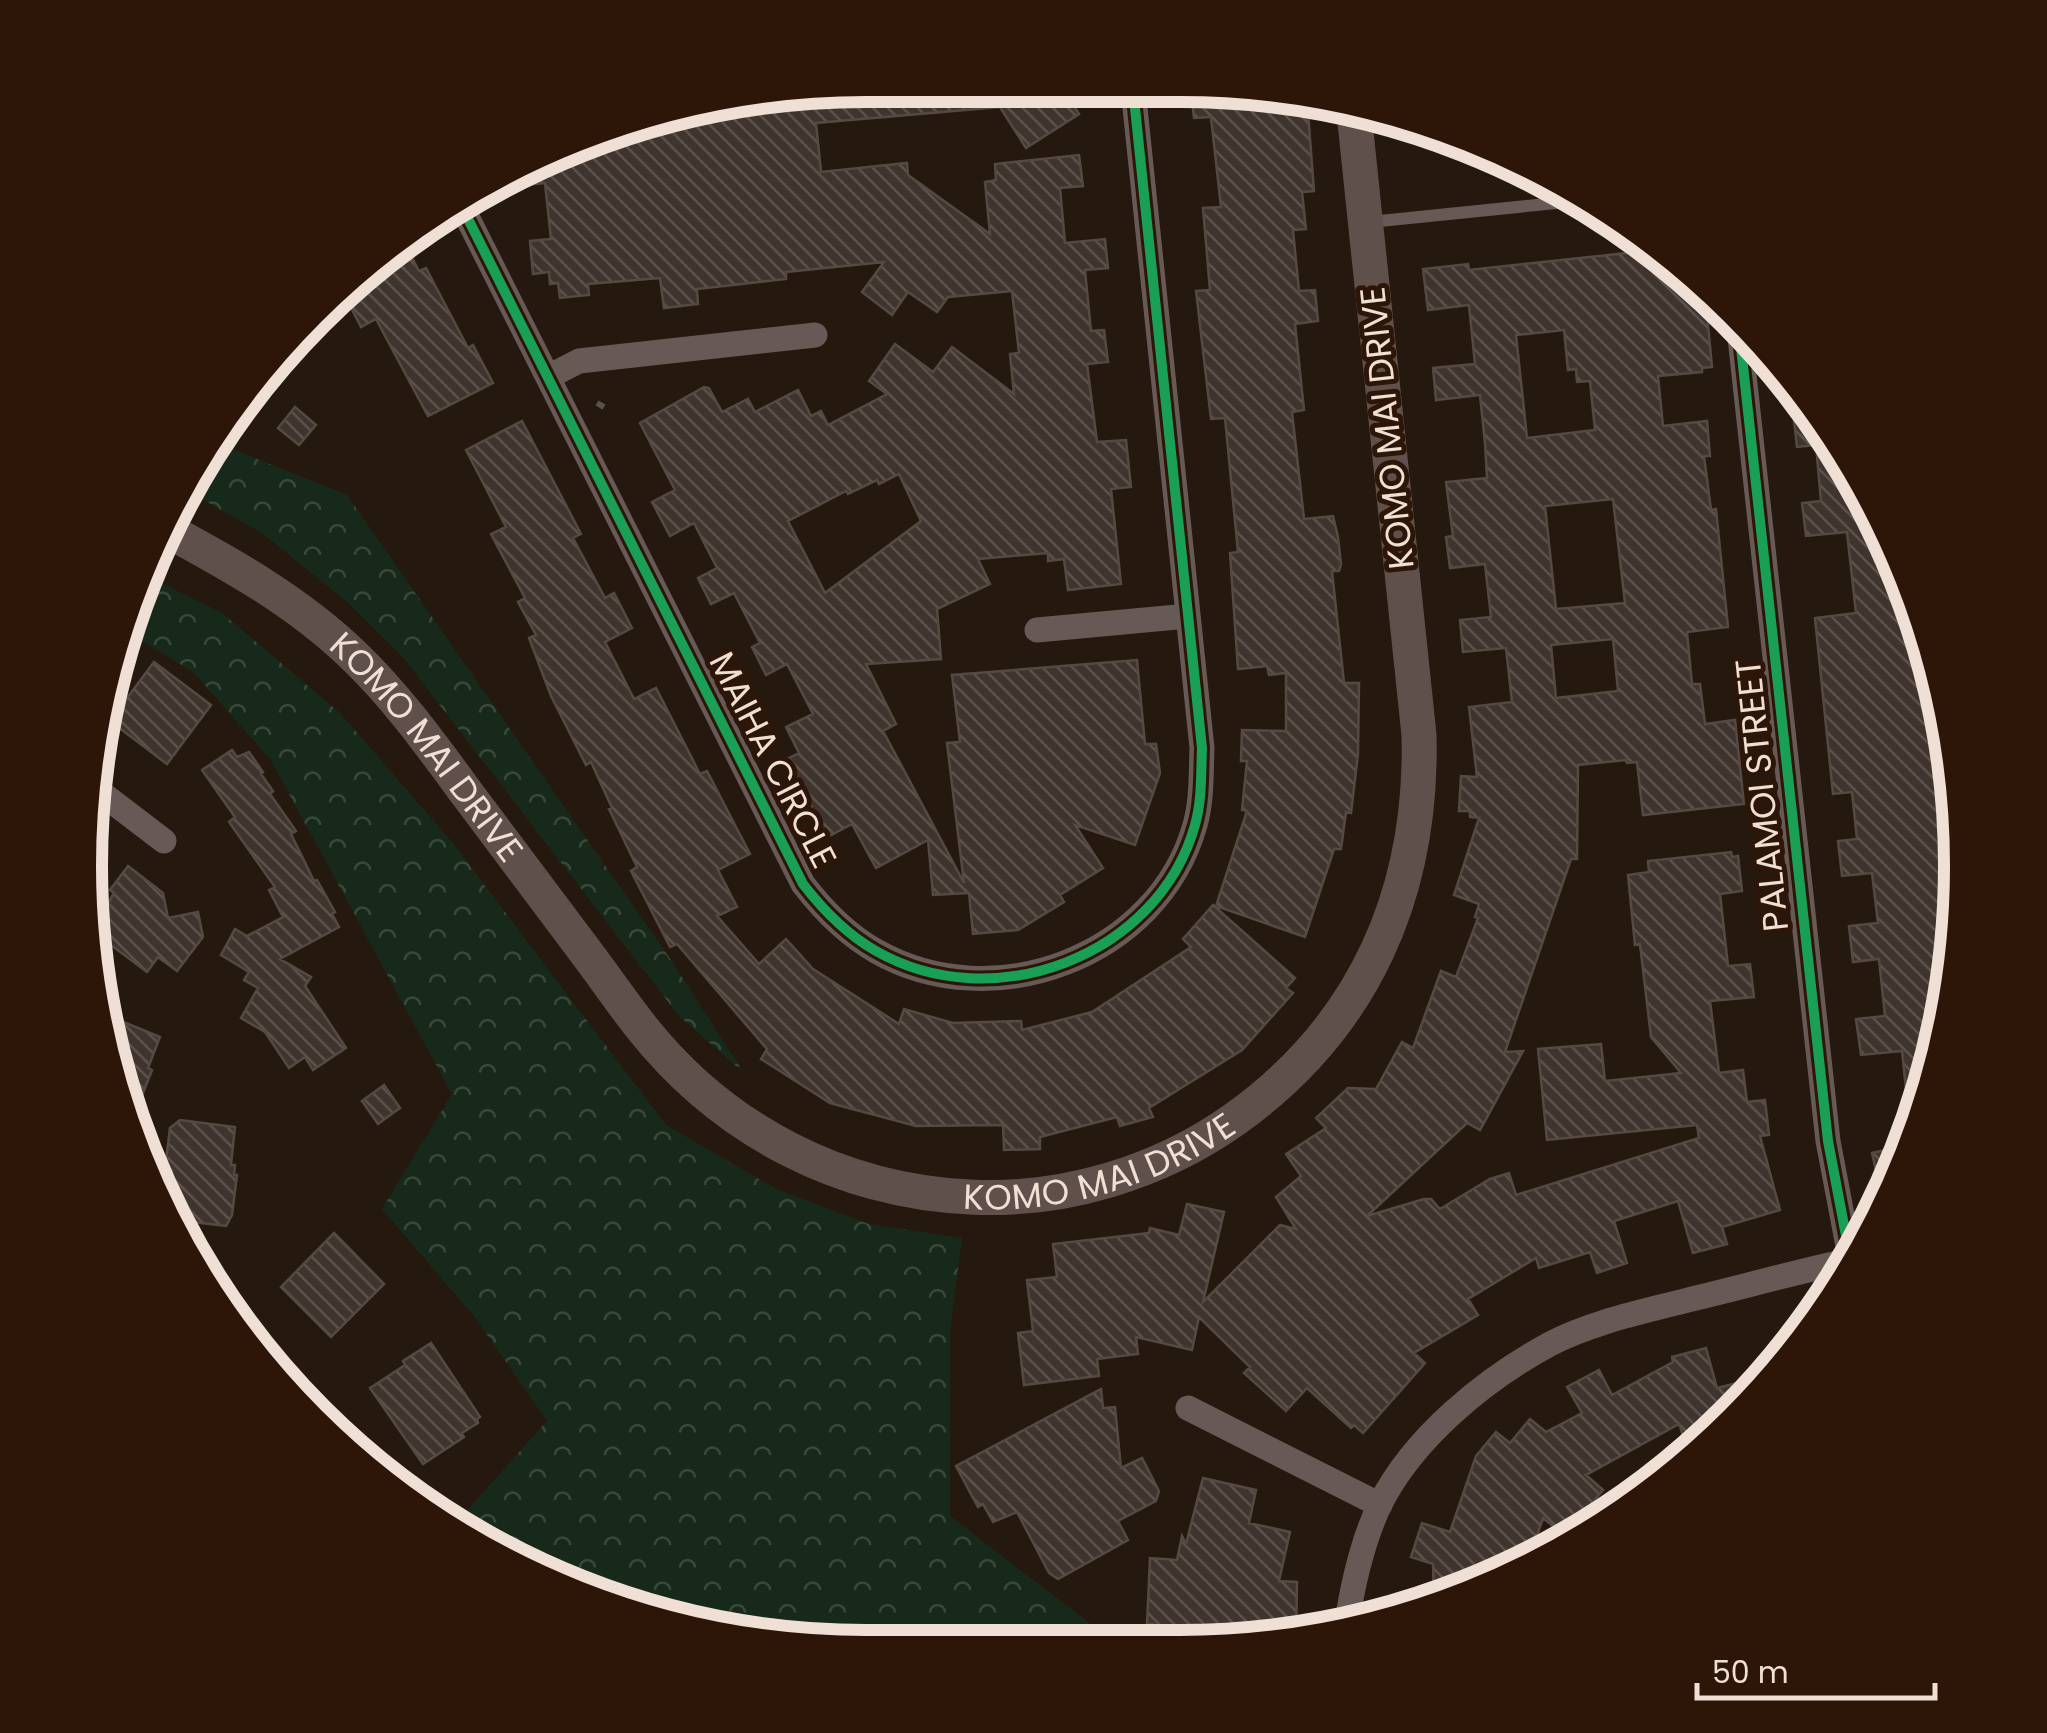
<svg xmlns="http://www.w3.org/2000/svg" width="2047" height="1733" font-family="Poppins,sans-serif">
<style>
.forest{fill:url(#forest-crowns)}
.building{fill:url(#building-back-hatch);stroke:#554a42;stroke-width:2.5;fill-rule:evenodd}
.lines{fill:none;stroke-linecap:round;stroke-linejoin:round}
.path{stroke:#5d514d;stroke-width:6;stroke-dasharray:10 5;stroke-linecap:butt}
.service{stroke:#665956;stroke-width:12}
.minor{stroke:#665956;stroke-width:25}
.secondary{stroke:#60504b;stroke-width:35}
.cycleway-casing{stroke:#2d1607;stroke-width:16}
.cycleway{stroke:#1a9f57;stroke-width:10}
.labels{text-anchor:middle;stroke-width:10;stroke-linejoin:round;paint-order:stroke}
.street-label{font-size:35px;fill:#efdfd5;stroke:#2d1607}
.rim{fill:none;stroke:#efdfd5;stroke-width:12}
</style>
<defs>
<pattern id="forest-crowns" width="20" height="18" patternUnits="userSpaceOnUse" patternTransform="scale(2.5)"><rect width="20" height="18" fill="#17291b"/><path d="M2 6a3 3 0 1 1 6 0M12 15a3 3 0 1 1 6 0" fill="none" stroke="#39483b"/></pattern>
<pattern id="building-back-hatch" width="6" height="6" patternUnits="userSpaceOnUse" patternTransform="scale(2.5)"><rect width="6" height="6" fill="#40352e"/><path d="M-1 5l2 2M0 0l6 6M5-1l2 2" fill="none" stroke="#5c524b"/></pattern>
</defs>
<rect width="100%" height="100%" fill="#25180f"/>
<path class="forest" d="M212,441L347,495L669,957L744,1073L679,1016L402,656L346,601L262,533L186,490Z
M143,574L222,613L340,713L452,842L666,1125L776,1189L869,1224L962,1238L950,1332V1516L1092,1625L1099,1648L815,1646L616,1607L475,1543L453,1526L547,1421L474,1316L382,1209L452,1094L270,759L193,672L127,632Z"/>
<path class="building" d="M866,85L1063,88L1079,114L1026,148L1000,107L816,123L821,172L907,163L908,175L990,234L985,182L996,180L995,164L1079,155L1083,186L1060,188L1065,243L1105,239L1108,268L1085,270L1091,331L1104,330L1108,362L1087,364L1097,442L1126,440L1131,487L1111,489L1121,584L1068,590L1064,559L1048,561V553L978,559L990,584L937,609L941,659L866,664L896,724L883,731L964,883L947,743L960,742L952,675L1137,660L1145,744H1156L1160,773L1135,845L1075,825L1103,868L1060,895L1064,902L1018,930L973,934L969,893L933,895L928,840L876,868L852,824L822,840L807,813L813,810L787,759L799,753L786,727L813,714L787,664L766,675L752,647L760,643L734,593L711,604L698,578L717,568L694,523L670,536L652,502L675,490L640,423L704,387L709,388L722,412L748,399L755,412L798,390L811,416L821,411L828,425L887,394L869,381L895,344L933,372L952,347L1014,394L1010,354L1019,353L1012,291L948,297L937,312L908,292L892,315L862,292L884,262L786,272V279L697,289L698,304L664,308L660,278L588,284L589,295L560,298L558,283L550,284L549,272L533,274L530,241L551,239L545,183L486,189L520,166L665,112ZM899,474L921,521L825,593L788,521L846,491L848,494L877,480L879,484Z
M1191,90L1282,92L1307,99L1314,191L1302,192L1306,229L1293,230L1299,291L1315,290L1318,321L1295,324L1304,410L1292,412L1304,519L1333,516L1338,537L1341,564L1339,571H1332L1344,683H1359L1358,754L1351,813L1346,812L1341,849H1334L1305,937L1216,906L1247,811L1242,810L1247,761H1241L1242,730L1286,731V673L1269,675L1267,666L1238,669L1230,553L1238,552L1225,418L1211,419L1196,291L1210,290L1203,208L1221,207L1211,117L1194,118Z
M1645,251L1705,294L1712,367L1702,368V372L1658,376L1663,426L1707,421L1710,456H1704L1711,510L1716,509L1728,627L1687,632L1692,684H1700L1705,724L1735,720L1744,804L1643,815L1637,762L1627,763L1626,760L1578,765L1577,859H1571L1505,1052L1523,1051L1480,1130L1467,1123L1367,1216L1424,1199H1431L1440,1209L1490,1179L1509,1173L1516,1195L1699,1138L1697,1125L1547,1140L1538,1049L1601,1044L1605,1081L1681,1073L1651,1037L1640,944L1635,945L1628,875L1649,872L1648,861L1731,852L1732,857L1738,856L1742,891L1720,894L1728,966L1750,964L1754,997L1710,1001L1719,1073L1743,1070L1747,1102L1765,1100L1769,1135L1760,1136L1780,1210L1722,1227L1727,1244L1693,1253L1678,1201L1614,1221L1627,1263L1597,1273L1590,1252L1539,1268L1536,1258L1468,1299L1478,1315L1414,1353L1425,1363L1363,1433L1354,1425L1351,1428L1307,1388L1286,1411L1244,1373L1250,1367L1199,1317L1192,1350L1136,1337L1138,1354L1097,1359L1099,1376L1024,1385L1018,1333L1033,1331L1027,1280L1057,1277L1053,1244L1149,1233L1150,1228L1179,1235L1187,1204L1224,1212L1203,1302L1280,1225L1296,1229L1276,1197L1301,1176L1286,1154L1326,1128L1316,1118L1348,1088L1376,1089L1402,1042L1413,1048L1441,971L1456,977L1478,918L1475,917L1479,904L1454,895L1479,818L1470,817V811H1459L1461,776L1477,777L1469,707L1512,702L1506,648L1463,652L1460,620L1491,617L1485,564L1450,568L1446,537L1453,536L1446,482L1487,478L1485,443L1480,395L1436,400L1433,368L1475,364L1469,305L1428,310L1423,269L1468,264L1469,270ZM1564,330L1568,370L1576,369L1577,382L1590,381L1595,430L1527,438L1516,335ZM1613,499L1625,603L1556,609L1545,506ZM1613,639L1618,691L1556,698L1551,645Z
M409,252L419,271L426,268L468,348L473,345L493,383L428,416L376,319L361,327L342,290Z
M295,407L316,425L299,445L278,428Z
M1812,410L1831,433L1903,568L1947,715L1957,815L1938,817L1949,921L1957,920L1947,1020L1911,1136L1902,1051L1861,1055L1856,1019L1885,1016L1879,959L1853,962L1849,926L1878,923L1872,873L1842,876L1838,841L1857,839L1852,792L1833,794L1815,618L1856,613L1847,532L1806,536L1802,503L1821,501L1816,445L1797,447L1793,412Z
M522,421L581,534L573,538L605,598L614,593L632,628L605,642L634,699L656,688L700,774L707,771L750,854L718,870L737,907L717,916L759,964L786,939L813,969L899,1024L904,1009L953,1023L1021,1021L1022,1030L1092,1012L1191,947L1183,939L1213,905L1295,978L1286,988L1293,993L1242,1050L1149,1108L1153,1117L1120,1126L1117,1117L1040,1137V1149L1004,1150L1003,1125L916,1126L830,1103L761,1059L767,1049L677,944L670,947L631,871L637,867L609,809L612,808L591,762L586,765L551,696L529,638L536,635L518,602L525,598L491,534L506,527L466,450Z
M154,662L211,705L167,764L110,721Z
M232,750L237,757L249,752L263,772L261,774L273,791L270,794L296,831L291,834L314,881L317,880L335,912L332,914L339,927L280,959L311,977L305,986L346,1048L313,1070L305,1057L289,1068L265,1032L241,1018L258,988L244,980L249,972L221,955L235,929L247,936L283,917L269,890L275,887L229,822L235,817L202,770Z
M128,866L163,893L168,918L198,912L203,937L177,971L158,957L147,972L92,931L114,893L110,890Z
M104,1014L160,1037L148,1068L152,1070L132,1121Z
M384,1085L400,1108L378,1124L362,1101Z
M180,1120L235,1127L231,1165H235L234,1175H237L232,1215L226,1226L176,1220L167,1207L172,1170L165,1169L170,1128Z
M1909,1145L1902,1166L1883,1202L1872,1153Z
M334,1233L384,1284L331,1337L281,1287Z
M431,1343L480,1417L477,1419L478,1423L462,1433L464,1437L423,1464L370,1388L405,1365L403,1361Z
M1706,1348L1717,1388L1769,1375L1733,1420L1690,1455L1679,1424L1586,1475L1603,1490L1565,1536L1543,1518L1528,1562L1479,1589L1434,1603L1433,1564L1411,1557L1422,1523L1450,1532L1476,1456L1496,1432L1510,1443L1530,1419L1546,1432L1582,1413L1567,1387L1599,1370L1612,1395L1673,1362L1672,1357Z
M1101,1389L1103,1408L1115,1407L1121,1468L1142,1458L1159,1491L1156,1501L1118,1521L1128,1540L1058,1579L1049,1573L1017,1512L993,1522L983,1504L978,1507L956,1466Z
M1203,1478L1256,1490L1249,1523L1290,1532L1279,1581L1297,1582L1296,1637L1230,1643L1152,1639L1153,1624H1147L1150,1558L1177,1560L1182,1536L1186,1544Z"/>
<g class="lines">
<path class="path" d="M597,403L604,407"/>
<path class="service" d="M1370,222L1576,201"/>
<path class="minor" d="M461,205L803,884C823,910 846,934 876,951C993,1018 1158,957 1195,825C1202,801 1201,773 1202,748L1133,89
M1738,320L1828,1141L1851,1262
M548,377L579,361L815,335
M1037,630L1188,616
M92,786L164,841
M1188,1408L1380,1505
M1346,1629C1352,1587 1362,1542 1380,1504C1414,1437 1485,1379 1550,1344C1592,1322 1642,1312 1688,1300C1742,1287 1796,1272 1851,1260"/>
<path class="secondary" id="s1" d="M165,529C232,565 298,602 353,655C397,697 432,746 468,795C508,848 548,902 588,955C606,979 623,1004 642,1028C723,1130 840,1191 970,1197C1063,1202 1159,1173 1235,1119C1365,1026 1423,892 1419,735L1354,113"/>
<g class="cycleway-casing">
<path id="cycleway" d="M461,205L803,884C823,910 846,934 876,951C993,1018 1158,957 1195,825C1202,801 1201,773 1202,748L1133,89
M1738,320L1828,1141L1851,1262"/>
</g>
<use href="#cycleway" class="cycleway"/>
</g>
<g class="labels">
<g class="street-label">
<text transform="translate(1387 428) rotate(-96)" y="12">KOMO MAI DRIVE</text>
<text dy="12" stroke="none"><textPath href="#s1" startOffset="345">KOMO MAI DRIVE</textPath></text>
<text transform="translate(773 760) rotate(63)" y="12">MAIHA CIRCLE</text>
<text transform="translate(1762 795) rotate(-96)" y="12">PALAMOI STREET</text>
<text dy="12" stroke="none"><textPath href="#s1" startOffset="1215">KOMO MAI DRIVE</textPath></text>
</g>
</g>
<path d="M0 0H2047V1733H0ZM866 102H1180A764 764 0 0 1 1944 866V866A764 764 0 0 1 1180 1630H866A764 764 0 0 1 102 866V866A764 764 0 0 1 866 102Z" fill="#2d1607" fill-rule="evenodd"/>
<path class="rim" d="M866 102H1180A764 764 0 0 1 1944 866V866A764 764 0 0 1 1180 1630H866A764 764 0 0 1 102 866V866A764 764 0 0 1 866 102Z"/>
<path d="M1697 1683v15h238v-15" fill="none" stroke="#efdfd5" stroke-width="5"/>
<text x="1712" y="1683" font-size="30" fill="#efdfd5" stroke="#2d1607" stroke-width="8" paint-order="stroke">50 m</text>
</svg>
